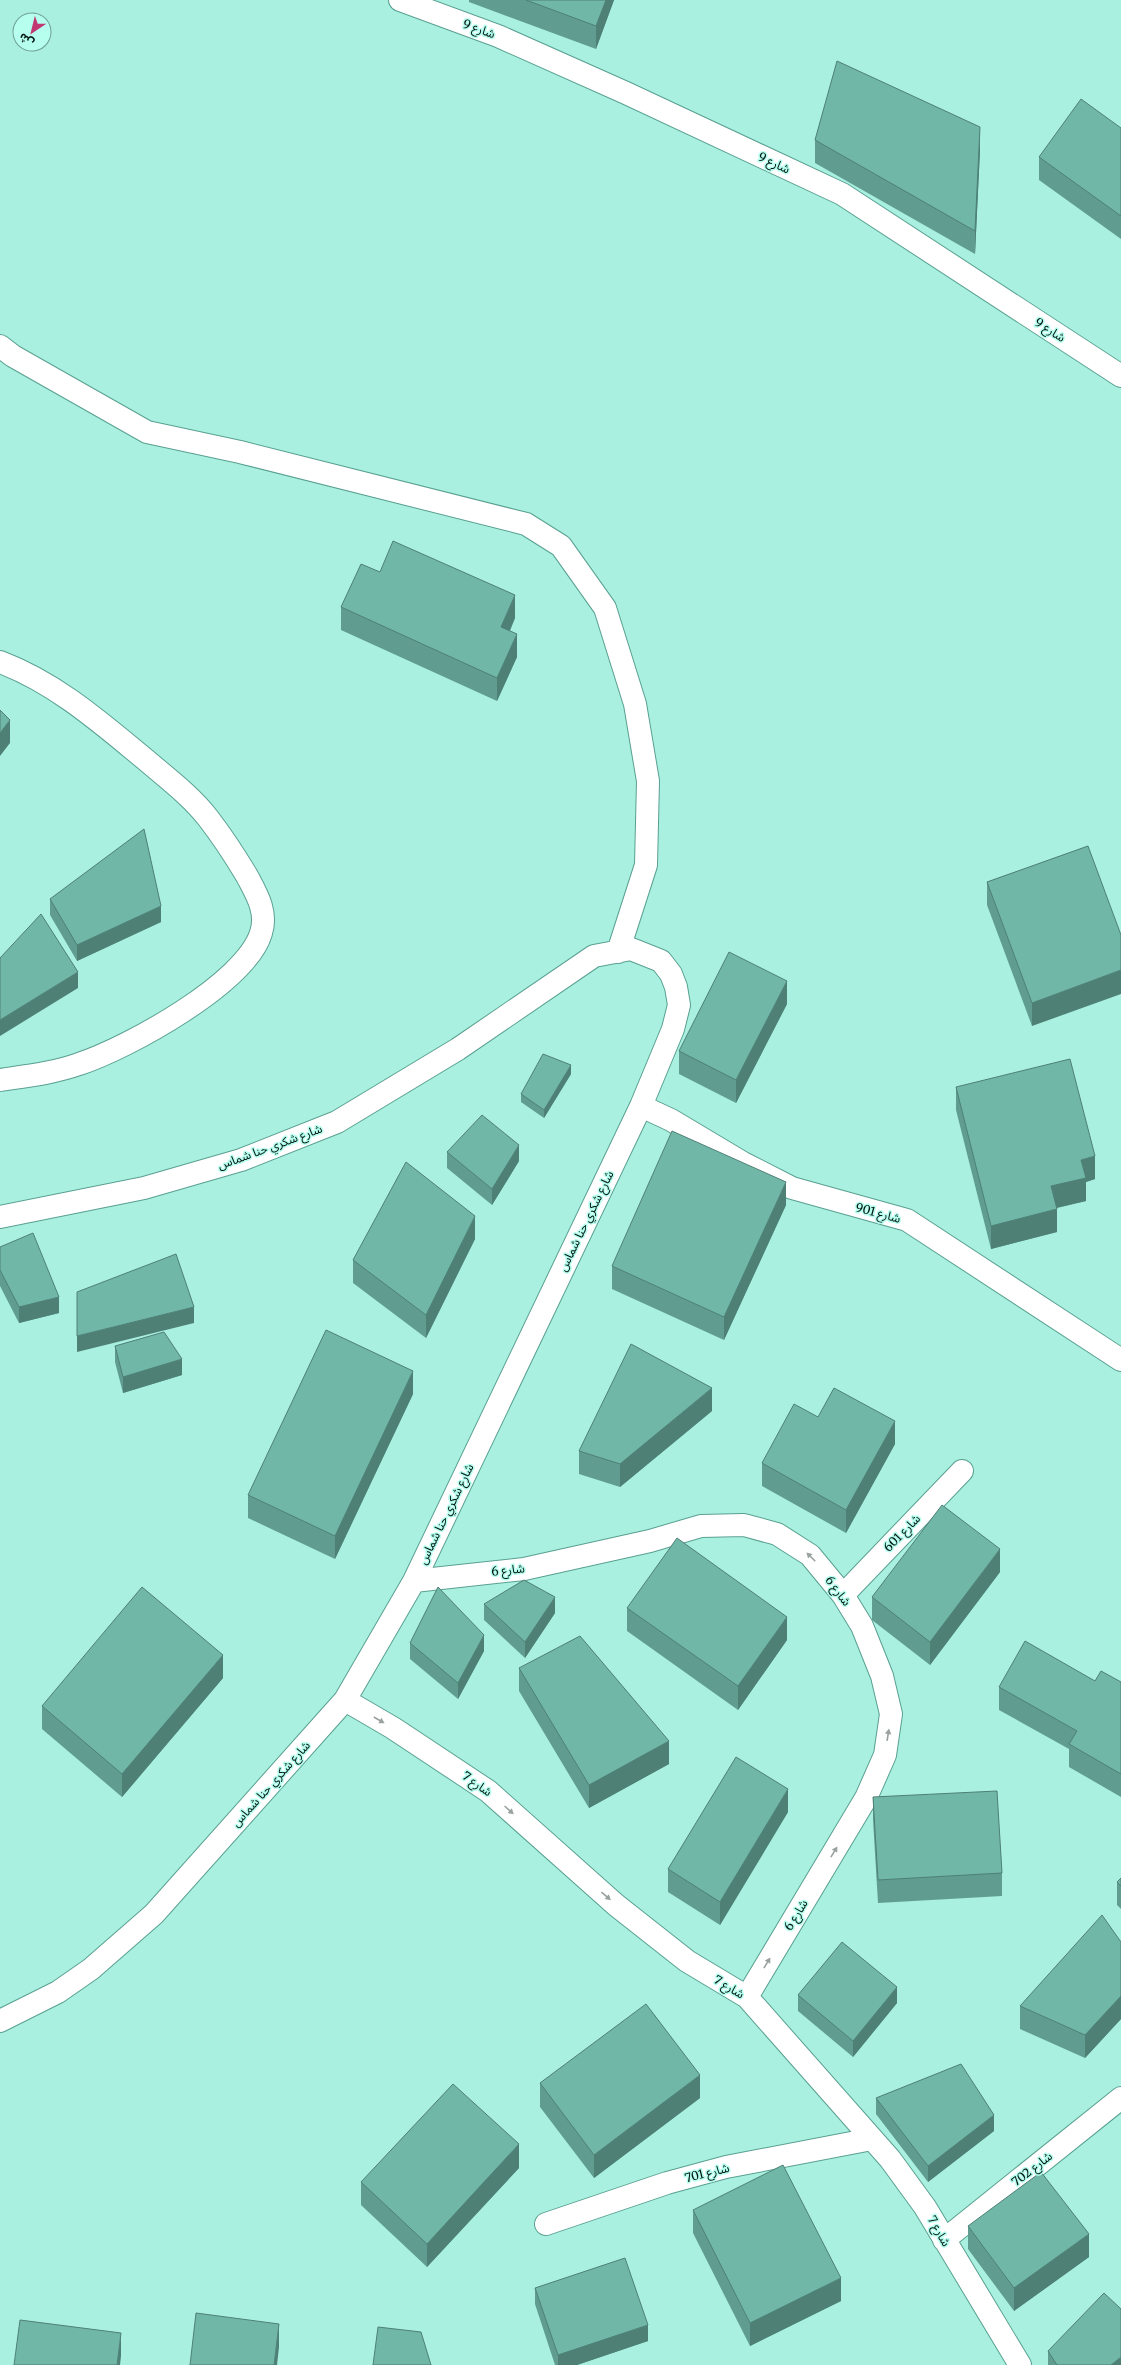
<svg xmlns="http://www.w3.org/2000/svg" width="1121" height="2365" font-family="Merriweather,'Noto Sans Arabic',serif">
<style>
.lines{fill:none;stroke-linecap:round;stroke-linejoin:round}
.minor-casing{stroke:#59a091;stroke-width:24}
.minor{stroke:#fff;stroke-width:22}
.wall{fill:#609d90}
.shaded-wall{fill:#4e8076}
.building{fill:#70b7a8;stroke:#4e8076}
.oneway{fill:#99a2a0}
.labels{text-anchor:middle;stroke-width:3;stroke-linejoin:round;paint-order:stroke}
.street-label{font-size:12px;fill:#001712;stroke:#b6feee}
</style>
<rect width="100%" height="100%" fill="#a9f0e0"/>
<g class="lines">
<g class="minor-casing">
<path id="minor" d="M400,0L498,36L626,93L842,194L1121,376
M0,346L13,356L147,432L240,452L526,524L561,546L605,608L635,704L648,781L646,865L618,952
M0,662C56,683 101,723 146,760C167,778 191,796 208,818C222,836 235,856 247,876C256,893 268,912 261,933C246,983 128,1048 79,1064C54,1073 27,1076 0,1080
M641,1106L671,1120L743,1163L792,1188L907,1220L1121,1360
M0,1217L144,1188L241,1160L337,1122L458,1049L594,956L631,949L661,961L671,974L676,987L679,1005L673,1029L641,1106L414,1581L345,1700L154,1914L91,1969L58,1992L0,2021
M414,1581L524,1569L650,1541L701,1526L744,1525L777,1534L810,1555L843,1595L862,1626L882,1676L891,1714L885,1755L866,1798L747,1997
M843,1595L962,1471
M345,1700L393,1728L488,1791L616,1905L687,1961L747,1997L890,2159L925,2207L1020,2365
M546,2224L667,2183L726,2167L872,2139
M944,2240L1121,2098"/>
</g>
<use href="#minor" class="minor"/>
</g>
<path class="wall" d="M469,0H614L596,49L469,2Z
M1121,128V239L1039,180V157Z
M815,140L980,150L975,254L815,163Z
M341,607L515,618L510,631L517,657L497,701L341,630Z
M1088,846L1032,1026L987,905V882Z
M50,899L161,922L77,961L50,915Z
M787,1004L736,1103L679,1074V1051Z
M571,1074L544,1118L521,1102V1094Z
M956,1087L1095,1179L1086,1182V1201L1057,1208V1232L991,1249L956,1110Z
M447,1152L519,1161L492,1205L447,1168Z
M786,1205L724,1340L612,1289V1266Z
M475,1239L426,1338L353,1283V1260Z
M0,1247L59,1313L19,1323L0,1286Z
M115,1346L182,1375L123,1393L115,1362Z
M413,1394L335,1559L248,1518V1495Z
M712,1411L620,1487L579,1474V1451Z
M818,1417L895,1444L846,1533L762,1486V1463Z
M1000,1572L930,1665L872,1620V1597Z
M484,1604L555,1613L525,1658L484,1620Z
M627,1608L787,1640L738,1710L627,1631Z
M410,1643L484,1651L458,1699L410,1659Z
M519,1668L669,1764L589,1808L519,1691Z
M223,1678L122,1797L42,1729V1706Z
M1095,1681L1121,1682V1797L1069,1767V1749L999,1710V1687Z
M873,1797L1002,1873V1896L878,1903L873,1820Z
M788,1812L720,1925L668,1892V1869Z
M1117,1882L1121,1886V1909L1117,1905Z
M1121,1942V2019L1085,2058L1020,2029V2006Z
M798,1995L897,2003L853,2057L798,2011Z
M540,2083L700,2098L594,2178L540,2107Z
M876,2098L994,2131L928,2182L876,2114Z
M519,2168L427,2267L361,2205V2182Z
M693,2210L841,2301L750,2346L693,2233Z
M968,2226L1089,2257L1014,2311L968,2249Z
M535,2288L648,2341L577,2365H555L535,2304Z
M1048,2351L1121,2365H1048Z"/>
<path class="shaded-wall" d="M606,0H614L596,49V26Z
M980,127V150L975,254V231Z
M515,595V618L501,650V627Z
M517,634V657L497,701V678Z
M10,720V743L0,756V733Z
M161,906V922L77,961V945Z
M1121,970V994L1032,1026V1003Z
M78,972V988L0,1036V1020Z
M787,981V1004L736,1103V1080Z
M571,1065V1074L544,1118V1110Z
M519,1145V1161L492,1205V1189Z
M1095,1156V1179L1086,1182V1201L1051,1209V1186L1081,1160Z
M786,1182V1205L724,1340V1317Z
M1057,1209V1232L991,1249V1226Z
M475,1216V1239L426,1338V1315Z
M59,1297V1313L19,1323V1307Z
M194,1307V1323L77,1352V1336Z
M182,1359V1375L123,1393V1377Z
M413,1371V1394L335,1559V1536Z
M712,1388V1411L620,1487V1464Z
M895,1421V1444L846,1533V1510Z
M1000,1549V1572L930,1665V1642Z
M555,1597V1613L525,1658V1642Z
M787,1617V1640L738,1710V1686Z
M484,1635V1651L458,1699V1683Z
M223,1655V1678L122,1797V1774Z
M669,1741V1764L589,1808V1785Z
M788,1789V1812L720,1925V1902Z
M897,1987V2003L853,2057V2041Z
M1121,1996V2019L1085,2058V2035Z
M700,2075V2098L594,2178V2155Z
M994,2115V2131L928,2182V2166Z
M519,2144V2168L427,2267V2244Z
M1089,2234V2257L1014,2311V2288Z
M841,2278V2301L750,2346V2323Z
M279,2324V2347L277,2365H274Z
M648,2325V2341L577,2365H558V2355Z
M121,2333V2356L120,2365H117Z
M1121,2357V2365H1111Z"/>
<path class="building" d="M526,0H606L596,26Z
M837,61L980,127L975,231L815,140Z
M1081,99L1121,128V216L1039,157Z
M393,541L515,595L501,627L517,634L497,678L341,607L361,564L380,572Z
M0,710L10,720L0,733Z
M144,829L161,906L77,945L50,899Z
M1088,846L1121,935V970L1032,1003L987,882Z
M41,914L78,972L0,1020V958Z
M729,952L787,981L736,1080L679,1051Z
M543,1054L571,1065L544,1110L521,1094Z
M1070,1059L1095,1156L1081,1160L1086,1178L1051,1186L1057,1209L991,1226L956,1087Z
M482,1115L519,1145L492,1189L447,1152Z
M672,1131L786,1182L724,1317L612,1266Z
M406,1162L475,1216L426,1315L353,1260Z
M33,1233L59,1297L19,1307L0,1270V1247Z
M176,1254L194,1307L77,1336V1292Z
M326,1330L413,1371L335,1536L248,1495Z
M164,1332L182,1359L123,1377L115,1346Z
M631,1344L712,1388L620,1464L579,1451Z
M834,1388L895,1421L846,1510L762,1463L794,1404L818,1417Z
M942,1505L1000,1549L930,1642L872,1597Z
M677,1538L787,1617L738,1686L627,1608Z
M524,1580L555,1597L525,1642L484,1604Z
M142,1587L223,1655L122,1774L42,1706Z
M438,1587L484,1635L458,1683L410,1643Z
M580,1636L669,1741L589,1785L519,1668Z
M1025,1641L1095,1681L1101,1671L1121,1682V1774L1069,1744L1077,1731L999,1687Z
M736,1757L788,1789L720,1902L668,1869Z
M997,1791L1002,1873L878,1880L873,1797Z
M1121,1878V1886L1117,1882Z
M1102,1915L1121,1942V1996L1085,2035L1020,2006Z
M842,1942L897,1987L853,2041L798,1995Z
M646,2004L700,2075L594,2155L540,2083Z
M961,2064L994,2115L928,2166L876,2098Z
M453,2084L519,2144L427,2244L361,2182Z
M783,2165L841,2278L750,2323L693,2210Z
M1041,2172L1089,2234L1014,2288L968,2226Z
M625,2258L648,2325L558,2355L535,2288Z
M1104,2293L1121,2309V2357L1111,2365H1057L1048,2351Z
M196,2313L279,2324L274,2365H190Z
M20,2320L121,2333L117,2365H14Z
M378,2327L421,2332L431,2365H373Z"/>
<defs><path id="oneway-solid" d="M-6-.8H1V-3.2L6.5 0L1 3.2V.8H-6Z"/></defs>
<g class="oneway">
<use href="#oneway-solid" transform="translate(811 1557) rotate(-135)"/>
<use href="#oneway-solid" transform="translate(379 1720) rotate(30)"/>
<use href="#oneway-solid" transform="translate(888 1735) rotate(-81)"/>
<use href="#oneway-solid" transform="translate(509 1810) rotate(42)"/>
<use href="#oneway-solid" transform="translate(834 1852) rotate(-59)"/>
<use href="#oneway-solid" transform="translate(606 1896) rotate(41)"/>
<use href="#oneway-solid" transform="translate(767 1963) rotate(-59)"/>
</g>
<g class="labels">
<g class="street-label">
<text transform="translate(479 29) rotate(20)" y="4">شارع 9</text>
<text transform="translate(774 163) rotate(25)" y="4">شارع 9</text>
<text transform="translate(1050 330) rotate(33)" y="4">شارع 9</text>
<text transform="translate(270 1147) rotate(-20)" y="4">شارع شكري حنا شماس</text>
<text transform="translate(878 1213) rotate(15)" y="4">شارع 901</text>
<text transform="translate(586 1221) rotate(-64)" y="4">شارع شكري حنا شماس</text>
<text transform="translate(446 1514) rotate(-64)" y="4">شارع شكري حنا شماس</text>
<text transform="translate(902 1533) rotate(-46)" y="4">شارع 601</text>
<text transform="translate(508 1570) rotate(-6)" y="4">شارع 6</text>
<text transform="translate(838 1591) rotate(53)" y="4">شارع 6</text>
<text transform="translate(271 1784) rotate(-48)" y="4">شارع شكري حنا شماس</text>
<text transform="translate(477 1784) rotate(35)" y="4">شارع 7</text>
<text transform="translate(796 1915) rotate(-59)" y="4">شارع 6</text>
<text transform="translate(729 1987) rotate(31)" y="4">شارع 7</text>
<text transform="translate(1032 2169) rotate(-38)" y="4">شارع 702</text>
<text transform="translate(707 2173) rotate(-14)" y="4">شارع 701</text>
<text transform="translate(939 2231) rotate(60)" y="4">شارع 7</text>
</g>
</g>
<g transform="translate(32 32) rotate(215)"><circle r="19" fill="#b6feee" stroke="#6da296"/>
<path d="M0-3L7 15L0 10L-7 15Z" fill="#c13771"/>
<text y="-6" font-size="11" font-weight="bold" text-anchor="middle" fill="#001712">ش</text>
</g>
</svg>
